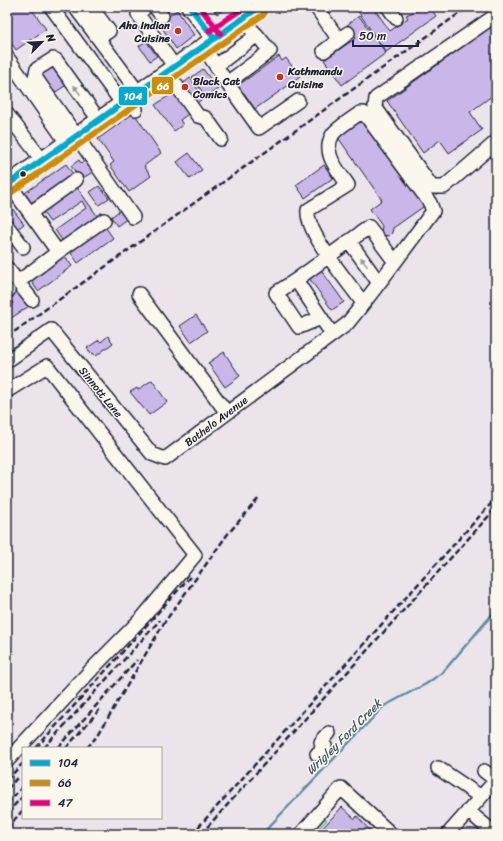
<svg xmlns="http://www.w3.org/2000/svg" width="503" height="841" font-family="Sriracha,sans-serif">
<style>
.green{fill:#a7ecb8;stroke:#64877a}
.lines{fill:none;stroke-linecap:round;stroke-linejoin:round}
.stream{stroke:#5e8ca0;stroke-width:2.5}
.building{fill:#c8b7e8;stroke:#22223b}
.minor-casing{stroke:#22223b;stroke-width:16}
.major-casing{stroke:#22223b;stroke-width:19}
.minor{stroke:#fbf7ec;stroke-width:13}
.major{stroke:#fbf7ec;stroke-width:16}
.rail{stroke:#22223b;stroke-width:2.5;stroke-dasharray:6 3;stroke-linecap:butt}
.bus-1-casing{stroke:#fbf7ec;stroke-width:9}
.bus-2-casing{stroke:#fbf7ec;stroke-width:9}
.bus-3-casing{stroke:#fbf7ec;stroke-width:9}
.bus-1{stroke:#00a9ce;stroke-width:6}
.bus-2{stroke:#cc8c0c;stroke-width:6}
.bus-3{stroke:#e5007d;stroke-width:6}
.oneway{fill:#99979c}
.poi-dot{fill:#c8321e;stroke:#fbf7ec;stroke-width:1.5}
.bus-dot{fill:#22223b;stroke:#fbf7ec;stroke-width:1.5}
.labels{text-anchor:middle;stroke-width:3;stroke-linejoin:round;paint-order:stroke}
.poi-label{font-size:11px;font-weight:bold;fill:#22223b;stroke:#fbf7ec;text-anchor:start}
.street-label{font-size:11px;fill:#22223b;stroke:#fbf7ec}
.water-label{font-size:12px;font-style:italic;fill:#40576e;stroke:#fbf7ec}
.line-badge{stroke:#fbf7ec;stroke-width:1.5}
.badge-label{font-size:11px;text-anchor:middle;font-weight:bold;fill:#fff}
</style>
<rect width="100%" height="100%" fill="#ece4eb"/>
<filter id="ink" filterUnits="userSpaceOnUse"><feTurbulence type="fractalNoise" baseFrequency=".025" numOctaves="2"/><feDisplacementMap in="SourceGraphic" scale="8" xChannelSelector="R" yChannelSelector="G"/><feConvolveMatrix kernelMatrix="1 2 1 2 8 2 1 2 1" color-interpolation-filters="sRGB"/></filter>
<g filter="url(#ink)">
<path class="green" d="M317,811L327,820L313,834L304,825Z"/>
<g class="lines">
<path class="stream" d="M262,834L384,706L426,684L443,672L496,610"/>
</g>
<path class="building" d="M7,7H30L46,29L16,50L7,37Z
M212,7H227L217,14Z
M355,7H373L390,31L408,18L406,15L418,10L416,7H430L436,16L386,52Z
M177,10L194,35L176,49L159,23Z
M359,16L386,53L342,85L324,60L356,38L347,25Z
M496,23V93L470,112L482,130L449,153L440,140L423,153L387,101Z
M146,41L157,56L150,61L139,46Z
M279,56L282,61L286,58L300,77L255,109L244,93L241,95L236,87Z
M54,64L68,84L51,95L38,76Z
M203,69L218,89L206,97L192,77Z
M190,78L204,98L194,105L180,86Z
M176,91L191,112L180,120L183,125L174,131L155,105Z
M134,113L161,153L144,166L151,176L129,192L110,165L114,162L98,139Z
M363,117L426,205L393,228L392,233L389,236L383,235L381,232L382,226L370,209L382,200L337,136Z
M189,153L202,170L190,179L177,162Z
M90,158L98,169L81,179L71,166L79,160L81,163Z
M66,164L73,174L31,203L25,193Z
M324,165L333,178L305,198L296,185Z
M76,186L98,217L64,243L55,230L86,208L82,201L50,222L41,210Z
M99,186L109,198L99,205L90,192Z
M12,208L24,224L16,230L7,218V211Z
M122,209L128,218L117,226L111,217Z
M104,225L113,238L78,263L69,250Z
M63,254L72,266L38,291L29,278Z
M321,270L344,302L332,310L309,278Z
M17,289L29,306L7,321V307L13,303L7,295Z
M196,315L207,331L191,342L180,326Z
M108,336L113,343L96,356L93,353L91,354L87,348L99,340L101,342Z
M224,352L240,376L225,387L208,363Z
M152,380L167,402L149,415L130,392L137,388L138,390Z
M342,807L355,819L357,816L373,834H317Z"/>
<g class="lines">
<g class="minor-casing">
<path id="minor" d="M51,7L122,103
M75,7L138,92
M91,7L109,31L98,38
M146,7L138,14L174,66
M155,7L162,16
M316,7L339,40L348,33
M388,7L396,18
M496,15L376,98L375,107L432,187H444L496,142
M203,46L227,83L270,51L257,35L241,19
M324,51L339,40
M7,57L67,143
M216,66L257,35
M167,72L198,116L206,118L221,139
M227,83L259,128L298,101
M129,99L136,109
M7,114L42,160
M99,120L56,60L53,59L37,69L35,77L133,217
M9,184L58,252L18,282
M30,213L76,180
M7,226L23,247
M349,241L379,283
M58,252L104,220
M7,268L32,300
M296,280L276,293L299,327L321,318
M7,292L8,291
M139,294L227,413
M332,334L296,280L369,227L395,262
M7,361L51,330L152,454L165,459L347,324C377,287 405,249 433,211L430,203L364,113H360C353,118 337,128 333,134C321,153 338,170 348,185L308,210C305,232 349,283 363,303
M7,391L47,366L195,555L144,616L93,668L7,761
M317,754L325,746L321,742L329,733
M438,768L481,797
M484,771L496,780
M468,811L493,832
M301,834L341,788L391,834
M448,834L496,780"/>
</g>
<g class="major-casing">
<path id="major" d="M190,7L214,38
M7,185L259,7"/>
</g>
<use href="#minor" class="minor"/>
<use href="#major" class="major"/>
<path class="rail" d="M7,337L468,7
M36,748L190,577
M44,748L160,620
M58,748L137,660
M66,748L100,709
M87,748L98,735L164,623L227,535L258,499
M7,780L23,763
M7,789L18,777
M7,804L23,786
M7,813L23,796
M7,828L23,810
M192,834L496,498
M201,834L496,508"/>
<g class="bus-1-casing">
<path id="bus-1" d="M190,7L214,38
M7,185L259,7"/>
</g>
<g class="bus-2-casing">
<path id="bus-2" d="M12,192L264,14"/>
</g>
<g class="bus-3-casing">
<path id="bus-3" d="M200,7L220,33
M209,31L245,7"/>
</g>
<use href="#bus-1" class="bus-1"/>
<use href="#bus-2" class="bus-2"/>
<use href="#bus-3" class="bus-3"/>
</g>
<defs><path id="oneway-solid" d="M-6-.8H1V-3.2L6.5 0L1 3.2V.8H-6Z"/></defs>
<g class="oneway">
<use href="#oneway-solid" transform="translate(77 90) rotate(-125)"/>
<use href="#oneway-solid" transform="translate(364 262) rotate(-126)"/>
</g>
</g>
<g class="poi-dot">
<circle cx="178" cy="31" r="4"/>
<circle cx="280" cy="77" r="4"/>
<circle cx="185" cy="87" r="4"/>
</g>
<circle class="bus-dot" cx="23" cy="174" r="3.5"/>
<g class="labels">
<g class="poi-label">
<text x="170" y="29" text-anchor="end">Aha Indian<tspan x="170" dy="13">Cuisine</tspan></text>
<text x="288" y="75">Kathmandu<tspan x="288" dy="13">Cuisine</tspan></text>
<text x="193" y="85">Black Cat<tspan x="193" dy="13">Comics</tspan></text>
</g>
<g class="street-label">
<text transform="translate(101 392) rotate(51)" y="4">Sinnott Lane</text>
<text transform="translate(216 421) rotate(-37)" y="4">Bothelo Avenue</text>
</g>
<g class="water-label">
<text transform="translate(344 737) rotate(-45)" y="4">Wrigley Ford Creek</text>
</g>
</g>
<g class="line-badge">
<rect x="151" y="76" width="23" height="19" rx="4" fill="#cc8c0c"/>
<rect x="118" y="86" width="30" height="20" rx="4" fill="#00a9ce"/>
</g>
<g class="badge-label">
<text x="163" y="90">66</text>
<text x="133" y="100">104</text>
</g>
<rect width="503" height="841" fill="none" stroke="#fbf7ec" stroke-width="24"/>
<rect x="12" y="12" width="479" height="817" fill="none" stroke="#22223b" stroke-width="1.5" filter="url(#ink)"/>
<rect x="22" y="747" width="140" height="72" fill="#fbf7ec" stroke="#a4a2a5"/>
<rect x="30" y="760" width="20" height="6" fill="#00a9ce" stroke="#a4a2a5"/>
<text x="58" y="767" font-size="12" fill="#22223b">104</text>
<rect x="30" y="780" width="20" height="6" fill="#cc8c0c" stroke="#a4a2a5"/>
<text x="58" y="787" font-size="12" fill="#22223b">66</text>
<rect x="30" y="800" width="20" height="6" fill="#e5007d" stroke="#a4a2a5"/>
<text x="58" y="807" font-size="12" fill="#22223b">47</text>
<g transform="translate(42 42) rotate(66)" stroke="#fbf7ec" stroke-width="3" paint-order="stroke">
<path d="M0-3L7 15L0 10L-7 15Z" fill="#22223b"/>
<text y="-6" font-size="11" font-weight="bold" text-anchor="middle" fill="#22223b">N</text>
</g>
<path d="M353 40v6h65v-6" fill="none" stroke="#22223b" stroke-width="2"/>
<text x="359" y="40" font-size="12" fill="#22223b" stroke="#fbf7ec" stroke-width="3" paint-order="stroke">50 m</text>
</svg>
